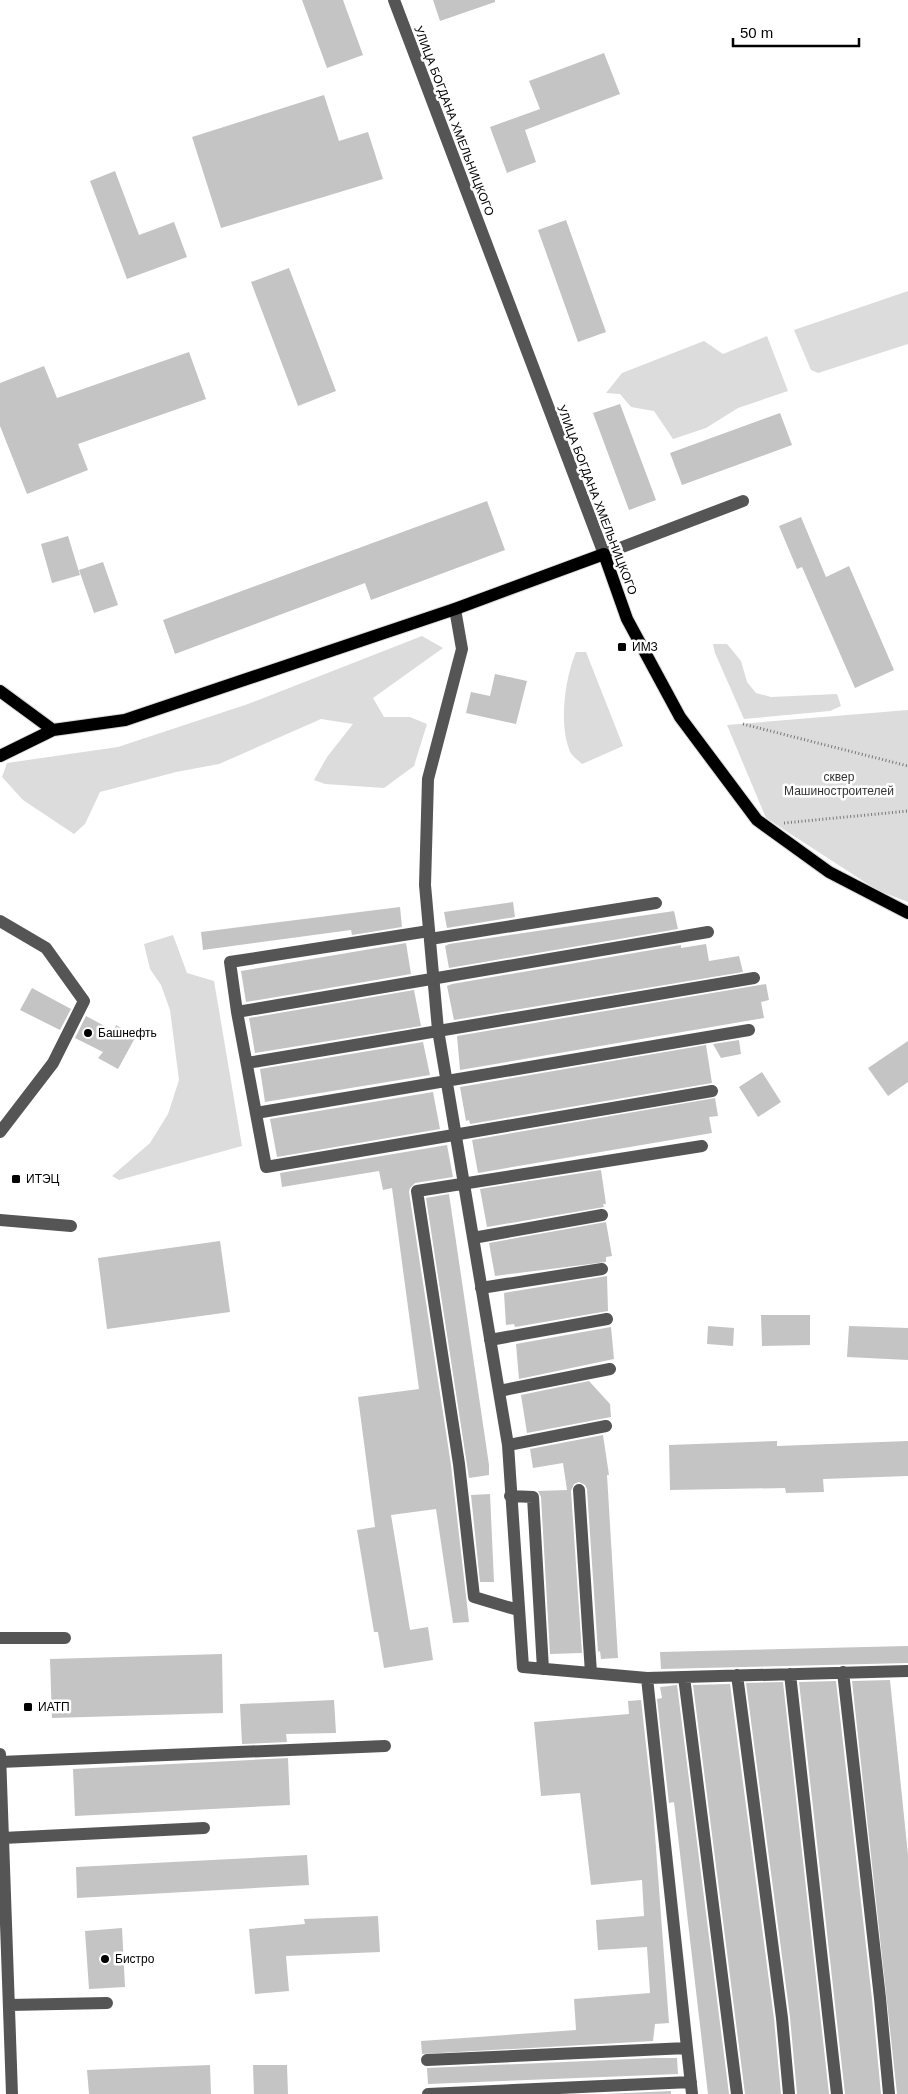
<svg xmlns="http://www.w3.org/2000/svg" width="908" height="2094" font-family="Helvetica,sans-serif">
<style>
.green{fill:#dcdcdc}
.building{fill:#c4c4c4}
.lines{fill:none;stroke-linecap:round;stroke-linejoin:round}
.major-casing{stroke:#dbdbdb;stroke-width:14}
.path{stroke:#777;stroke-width:3;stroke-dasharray:1 2.5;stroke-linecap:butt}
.minor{stroke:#555;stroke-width:12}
.major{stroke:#000;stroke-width:12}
.poi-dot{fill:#000;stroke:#fff;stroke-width:2}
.labels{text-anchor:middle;stroke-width:5;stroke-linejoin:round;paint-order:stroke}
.street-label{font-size:12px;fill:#000;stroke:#fff}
.poi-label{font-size:12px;fill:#000;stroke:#fff;text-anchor:start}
.park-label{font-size:12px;fill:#333;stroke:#fff}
</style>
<rect width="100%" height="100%" fill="#fff"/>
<path class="green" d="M908,291V344L818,373L811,370L794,330Z
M767,336L788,391L738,408L706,428L673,439L654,411L631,407L620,394L606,393L622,373L704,341L723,354Z
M422,636L443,648L373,698L384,717H410L427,724L414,766L384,788L325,784L314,780L327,757L353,724L321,719L219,764L176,772L100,792L85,824L74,834L23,800L2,777L7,763L118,747L248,704Z
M713,644H727L741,661L747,682L756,693L771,697L837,694L841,706L830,711L744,719L715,653Z
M576,652H586L623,746L582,764C578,760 570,755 569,749C559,722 565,678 576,652Z
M908,710V902L877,890L766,818L727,725Z
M173,935L187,973L214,981L242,1146L119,1180L112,1176L150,1143L168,1114L179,1080L170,1010L161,985L150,969L144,944Z"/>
<path class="building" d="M302,0H343L363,55L327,68Z
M433,0H495V2L440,21Z
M604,53L620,94L525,130L536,162L507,173L490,127L540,109L529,81Z
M324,95L339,141L368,132L383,179L221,228L192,137Z
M115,171L139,235L174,222L187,257L127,279L90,181Z
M566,220L606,332L578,342L538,230Z
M289,268L336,391L298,406L251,282Z
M189,352L206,399L78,444L88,470L27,494L0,426V383L44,366L57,398Z
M620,404L656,500L629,510L593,413Z
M780,413L792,445L682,485L670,453Z
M487,501L505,550L371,600L365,583L175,654L163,620Z
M801,517L826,577L849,566L894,670L855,688L802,567L797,569L779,526Z
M68,536L80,575L52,583L41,544Z
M103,562L118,605L94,613L79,570Z
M495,674L527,681L516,724L466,713L471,692L490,696Z
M513,902L515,917L447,928L444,912Z
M400,907L402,927L352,935L351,930L203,950L201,932Z
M674,911L678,929L449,968L445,946L449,944Z
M406,943L411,974L246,1002L241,971Z
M706,944L709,961L739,956L743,972L454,1020L447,986L452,984L681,945V948Z
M766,984L769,1000L761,1002L764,1018L460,1070L457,1036Z
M32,988L71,1009L60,1030L20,1010Z
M414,990L421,1026L255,1053L249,1018Z
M86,1016L114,1031L116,1025L136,1036L118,1069L98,1058L103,1052L75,1038Z
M739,1040L741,1054L721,1058L713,1044Z
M908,1041V1082L888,1096L868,1068Z
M423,1042L430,1075L265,1102L260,1069Z
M706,1045L712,1083L470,1124L469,1120L466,1121L460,1087Z
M762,1072L781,1102L758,1117L739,1087Z
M433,1092L440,1129L277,1157L270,1119Z
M715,1098L718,1116L709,1117L712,1133L478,1173L472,1140Z
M447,1145L453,1177L415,1183L410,1188L409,1192L451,1465L469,1622L453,1623L436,1509L391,1515L410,1630L428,1627L433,1660L384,1668L378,1632H374L357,1530L375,1527L358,1397L419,1389L392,1188L383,1190L379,1171L282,1187L280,1173Z
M601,1170L606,1204H603L604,1207L487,1227L480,1189Z
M449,1194L489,1465V1475L469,1478L426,1198Z
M606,1222L612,1256L606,1257V1262L495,1276L489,1243Z
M220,1241L230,1312L107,1329L98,1258Z
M607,1276L608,1311L515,1327L514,1324L506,1325L504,1293Z
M761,1315H810V1345L762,1346Z
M708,1326L734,1328L733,1346L707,1344Z
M849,1326L908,1328V1360L847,1357Z
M611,1327L614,1359L519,1379L516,1344Z
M589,1381L610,1404L611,1417L527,1433L521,1395Z
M603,1435L609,1475H607L618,1658L601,1659L600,1651L598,1652L587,1489L585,1485L579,1482L574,1484L571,1491L582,1653L550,1654L541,1497L538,1491L567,1490L563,1463L533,1468L530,1449Z
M777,1441V1446L908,1441V1476L823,1479L824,1492L786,1493L785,1488L670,1490L669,1445Z
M490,1494L494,1582H480L471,1495Z
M908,1646V1663L661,1669L660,1652Z
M222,1654L223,1713L52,1718L50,1659Z
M890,1680L908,1855V2094H897L852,1681Z
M836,1681L872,1999L881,2094H845L799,1682Z
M783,1682L829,2094H797L790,2017L746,1683Z
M730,1684L774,2019L781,2094H745L693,1685Z
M677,1685L729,2094H708L674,1802L669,1803L657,1699L662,1698L660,1687Z
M334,1700L336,1733L286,1734L287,1742L242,1744L240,1704Z
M641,1700L653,1808L669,2023L655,2024L653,2041L422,2054L421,2041L576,2030L574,1999L650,1993L647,1947L598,1950L596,1920L644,1916L642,1880L591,1885L580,1793L541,1796L534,1722L629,1714L628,1701Z
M288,1758L290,1805L75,1816L73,1769Z
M307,1855L309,1885L77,1898L76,1867Z
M378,1916L380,1952L286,1956L289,1991L255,1994L249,1929L305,1924L304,1919Z
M122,1928L125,1987L89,1989L85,1931Z
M655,2058H677L678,2074L428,2084L427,2068Z
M210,2065L211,2094H89L87,2070Z
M253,2065H287L288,2094H254Z
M671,2091V2094H606Z"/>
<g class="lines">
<g class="major-casing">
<path id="major" d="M0,691L53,730L0,756
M53,730L125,720L455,609L604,554L627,619L680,717L757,820L829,872L908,913"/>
</g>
<path class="path" d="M743,724L908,766
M784,823L908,811"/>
<path class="minor" d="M394,0L604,554L743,501
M455,609L462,649L428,779L425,885L438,1030L508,1445L523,1667L647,1678L908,1671
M0,921L46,948L84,1001L53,1063L0,1132
M429,931L230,962L237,1012L708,932
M430,939L656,903
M237,1012L266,1167L712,1091
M247,1063L754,978
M256,1113L749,1030
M0,1220L71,1226
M473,1238L602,1215
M481,1288L602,1269
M490,1340L607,1319
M499,1391L610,1369
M508,1445L606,1426
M579,1490L591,1673
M510,1496L533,1497L543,1669
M518,1610L474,1597L459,1464L417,1191L702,1146
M0,1638H65
M843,1672L880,1998L889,2094
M790,1674L837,2094
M737,1675L782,2018L789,2094
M684,1677L737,2094
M647,1678L692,2094
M0,1754L12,2094
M0,1762L385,1746
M3,1838L204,1828
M9,2005L107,2003
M427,2060L687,2048
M428,2094L691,2082"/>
<use href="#major" class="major"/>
</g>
<g class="poi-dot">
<rect x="617" y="642" width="10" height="10" rx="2.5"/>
<circle cx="88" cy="1033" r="5"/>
<rect x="11" y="1174" width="10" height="10" rx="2.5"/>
<rect x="23" y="1702" width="10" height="10" rx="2.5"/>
<circle cx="105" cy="1959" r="5"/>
</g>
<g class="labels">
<g class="street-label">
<text transform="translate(454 121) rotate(69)" y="4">УЛИЦА БОГДАНА ХМЕЛЬНИЦКОГО</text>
<text transform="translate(597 500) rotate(69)" y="4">УЛИЦА БОГДАНА ХМЕЛЬНИЦКОГО</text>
</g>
<g class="poi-label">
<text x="632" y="651">ИМЗ</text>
<text x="98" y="1037">Башнефть</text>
<text x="26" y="1183">ИТЭЦ</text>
<text x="38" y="1711">ИАТП</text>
<text x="115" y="1963">Бистро</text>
</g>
<g class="park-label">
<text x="839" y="781">сквер<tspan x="839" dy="14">Машиностроителей</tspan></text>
</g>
</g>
<path d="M733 38v8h126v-8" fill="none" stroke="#000000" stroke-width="2.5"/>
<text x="740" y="38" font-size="15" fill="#000000" stroke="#ffffff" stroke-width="4" paint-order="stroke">50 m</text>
</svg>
